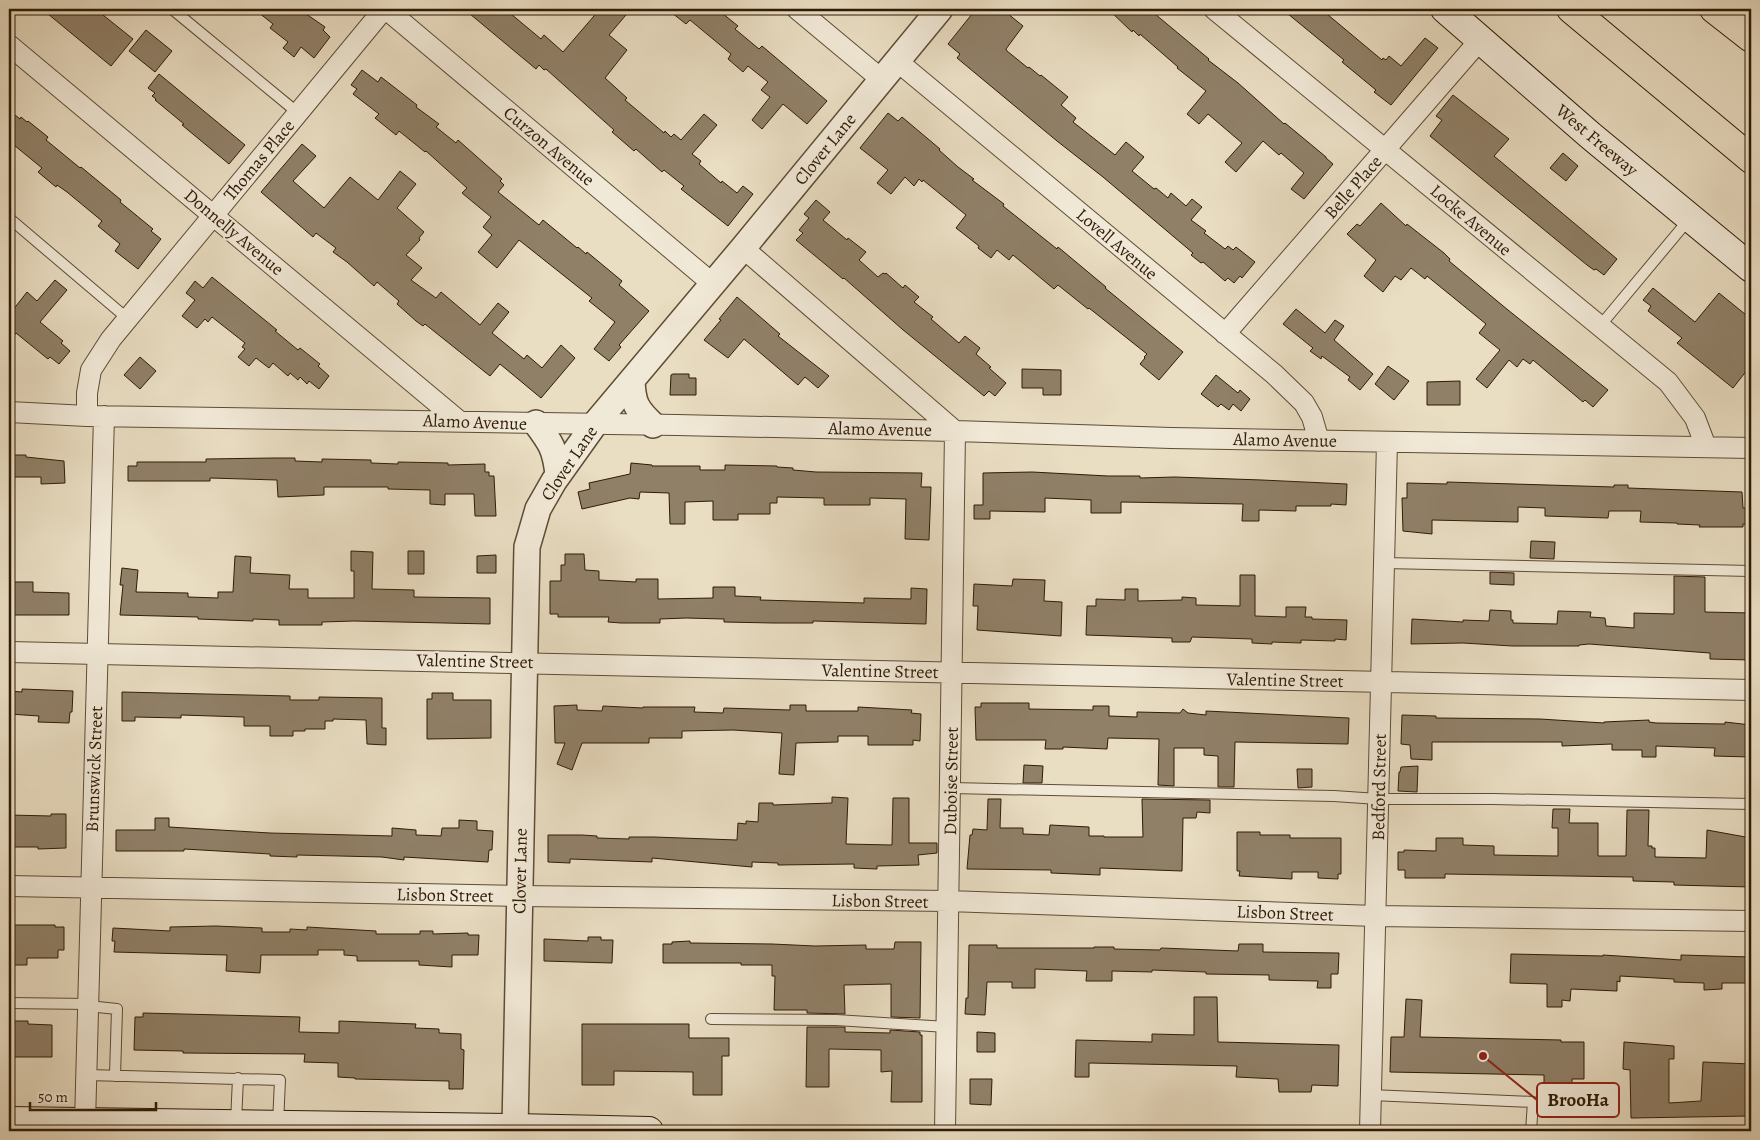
<svg xmlns="http://www.w3.org/2000/svg" width="1760" height="1140" font-family="Alegreya,serif">
<style>
.building{fill:#908068;stroke:#2f1b07}
.lines{fill:none;stroke-linecap:round;stroke-linejoin:round}
.service-casing{stroke:#5e4c36;stroke-width:12}
.minor-casing{stroke:#5e4c36;stroke-width:22}
.tertiary-casing{stroke:#5e4c36;stroke-width:28}
.secondary-casing{stroke:#2f1b07;stroke-width:30}
.motorway-casing{stroke:#2f1b07;stroke-width:30}
.service{stroke:#f1e9d7;stroke-width:10}
.minor{stroke:#f1e9d7;stroke-width:20}
.tertiary{stroke:#f1e9d7;stroke-width:25}
.secondary{stroke:#f1e9d7;stroke-width:28}
.motorway{stroke:#e9ddc2;stroke-width:28}
.labels{text-anchor:middle;stroke-width:4;stroke-linejoin:round;paint-order:stroke}
.street-label{font-size:18px;fill:#2f1b07;stroke:#f1e9d7}
.leader{fill:none;stroke:#8f2418;stroke-width:2}
.callout-dot{fill:#8f2418;stroke:#f1e9d7;stroke-width:2}
.callout{fill:#f1e9d7;stroke:#8f2418;stroke-width:2}
.callout-label{font-size:19px;text-anchor:middle;font-weight:bold;fill:#2f1b07}
</style>
<rect width="100%" height="100%" fill="#e9ddc2"/>
<filter id="stains"><feTurbulence type="fractalNoise" baseFrequency=".004" numOctaves="4"/><feColorMatrix values="0 0 0 0 .2 0 0 0 0 .09 0 0 0 0 .02 0 0 0 .5 -.17"/></filter>
<radialGradient id="worn" r=".72"><stop offset=".6" stop-color="#630" stop-opacity="0"/><stop offset="1" stop-color="#630" stop-opacity=".3"/></radialGradient>
<path class="building" d="M42,9H108L103,15L133,39L111,66Z
M254,9H299L325,27L323,30L330,37L314,58L301,47L294,57L283,48L288,42L270,28L273,24Z
M464,9H505L541,39L544,35L563,52L600,9H631L609,35L627,50L605,78L627,98L625,100L664,133L665,131L671,137L674,134L681,140L704,114L717,125L692,154L701,161L699,164L721,183L722,181L737,193L743,186L753,194L728,226L681,189L684,186L664,170L662,172L636,149L634,151L612,132L614,130L546,69L544,70L539,65L536,69Z
M667,9H717L738,26L735,29L759,49L762,46L827,101L807,124L783,104L762,129L752,120L770,97L761,90L768,82L748,66L743,72L728,59L731,54L690,20L686,24Z
M976,9H1002L1023,26L1006,49L1007,51L1028,68L1029,67L1040,76L1041,75L1068,97L1061,105L1076,118L1073,122L1115,155L1126,142L1144,157L1132,171L1154,189L1156,188L1168,198L1171,193L1186,206L1192,199L1202,207L1191,220L1206,231L1204,233L1225,249L1228,246L1233,250L1236,247L1255,262L1242,278L1240,276L1234,283L1228,278L1225,281L1203,262L1201,263L1191,255L1193,253L1103,177L1057,141L957,58L960,54L948,44Z
M1108,9H1149L1209,59L1208,60L1238,83L1284,124L1285,123L1326,157V158L1333,164L1304,199L1291,189L1304,173L1281,153L1279,155L1263,141L1236,172L1225,162L1242,143L1208,114L1199,124L1187,114L1206,91L1177,68L1178,67L1140,34L1139,36L1133,30L1132,32Z
M1282,9H1321L1382,60L1383,58L1386,60L1389,56L1401,66L1425,38L1438,48L1391,105L1374,92L1376,90L1342,62L1344,60Z
M146,30L172,51L155,72L129,51Z
M362,70L378,82L381,77L417,105L416,107L439,124L436,127L456,143L458,140L502,179L500,181L504,185L498,192L539,225L543,220L577,248L578,247L586,254L587,252L622,281L619,285L649,311L619,345L621,347L609,361L594,349L615,322L589,301L592,298L519,240L497,268L478,252L492,235L483,227L491,217L462,193L467,188L426,151L425,152L399,131L396,135L375,118L379,114L353,94L357,89L351,85Z
M159,74L245,145L229,164L182,125L184,124L155,100L156,99L152,96L155,93L148,88Z
M1453,95L1509,139L1494,156L1617,259L1604,275L1596,269L1594,270L1587,265L1430,136L1442,120L1436,116Z
M9,110L20,119L21,117L27,122L28,121L48,137L46,140L80,168L81,167L121,200L120,202L153,229L151,231L161,239L138,269L115,251L120,244L98,226L102,221L67,192L57,185L56,187L38,172L42,168L9,141Z
M888,113L898,121L902,117L940,149L939,150L958,167L974,179L972,180L1004,204L1003,206L1057,249L1058,247L1106,287L1105,288L1183,352L1159,380L1140,364L1145,358L1144,357L1147,354L1089,308L1088,309L1058,285L1054,289L1013,255L1009,260L997,250L991,258L978,248L979,246L956,228L966,215L923,180L922,182L919,179L914,186L905,177L891,194L877,183L888,170L860,148Z
M302,144L316,156L293,181L324,208L350,177L378,200L400,171L416,184L397,208L424,232L419,238L420,240L406,255L422,268L411,280L436,298L441,292L480,325L498,303L509,312L492,333L524,359L527,355L542,368L561,345L575,358L541,398L500,364L490,376L425,324L423,326L416,321L397,304L399,301L377,282L374,286L347,262L333,252L336,248L316,233L313,237L261,192Z
M1563,153L1578,166L1566,181L1550,168Z
M816,200L830,212L823,220L847,240L848,238L866,252L859,260L878,277L883,273L885,274L886,273L903,288L905,285L919,297L914,302L933,317L931,319L959,343L965,336L980,348L976,354L991,367L989,368L1006,383L995,396L989,391L984,396L902,329L844,278L843,279L796,240L803,233L799,230L809,218L804,214Z
M1381,203L1406,226L1407,224L1412,228L1444,253L1450,259L1449,261L1508,310L1608,390L1593,407L1585,400L1583,402L1533,360L1530,364L1523,359L1517,367L1509,360L1487,388L1476,379L1500,350L1479,333L1486,324L1427,276L1425,279L1411,268L1401,280L1395,276L1383,292L1364,276L1376,260L1347,234L1357,224L1360,226Z
M212,277L277,330L275,331L298,350L300,348L320,364L318,366L329,376L319,389L309,381L307,384L300,377L298,380L290,373L288,376L273,363L269,368L256,358L249,366L238,357L245,349L242,347L245,343L212,317L208,322L205,319L197,328L182,316L195,300L186,293L195,281L203,288Z
M55,280L67,290L40,322L63,341L61,343L70,351L59,364L50,357L48,359L16,333L9,343V315L27,292L37,301Z
M1653,288L1695,322L1719,293L1751,319V365L1733,388L1677,343L1682,338L1648,311L1651,306L1643,300Z
M737,297L780,334L778,336L829,376L818,388L805,377L798,385L744,339L728,358L704,340L721,320L719,319Z
M1296,309L1325,333L1335,320L1344,326L1334,340L1373,374L1360,390L1348,380L1350,377L1322,356L1321,359L1310,351L1313,348L1283,324Z
M140,357L156,371L140,389L124,375Z
M1388,366L1409,381L1394,400L1375,384Z
M1022,369L1061,370V395H1043V388H1022Z
M673,374H689V378H696V395H670L671,375Z
M1216,375L1238,393L1240,390L1250,399L1241,411L1233,404L1229,410L1221,404L1218,407L1201,394Z
M1460,381V405H1427V382Z
M9,455H26V457L64,461L65,483L41,484V477H9Z
M274,458H295V461L322,462V459L371,460V463L398,464V462L448,463V465L485,464V472H489V476H494L496,516H475L474,494H445V505L430,504V490L388,489V487H324V495L278,497L277,480L210,478V481H128V466H137V462H206V459Z
M631,463L652,465V466H700V470H725V465L777,466V467L793,468V470L816,472L922,473L921,487H931L929,540L905,539L906,499L870,498V505H824V498L777,497V503H770V514H738V520H713V501L685,502V524H670L669,493L640,492L639,499L630,498L582,509L578,492L590,489L589,483L630,474Z
M1032,472L1108,476H1140V478L1175,477L1262,480L1347,484L1346,505L1331,504V506H1296V511L1259,510V521H1242L1243,504L1121,502V513H1091V500L1045,498V512L990,511V519H974V505H983V473Z
M1447,482L1614,487V485H1628V488L1742,492L1743,508H1751V525L1743,524V527H1699L1700,525L1677,524V523L1640,522L1641,511H1609L1608,518L1545,516V508L1518,507V522L1432,520V534L1403,531L1402,498H1407V483L1447,484Z
M1531,541L1555,542L1554,559L1530,558Z
M351,551L373,552L372,589L414,590V597L490,598V624L354,621L322,622V625H279V620L253,619V621L198,619V617L120,615L123,585H120L122,568L138,570L136,592L188,593V597L218,598V592H233L235,556L251,557L250,573L290,575L289,589H308V598H354V571H351Z
M408,551H424V574H408Z
M565,554H584L585,570L599,571V580L636,582V579H658V599L713,598V587H735V596L761,597L760,600L864,603V598L911,599V588L927,589L926,624L813,621V623H773L724,622V619L686,618L660,619V623H621L608,622L609,617H558V614H550V581H561V565H565Z
M496,555V573H477V556Z
M1490,572L1514,573V585L1490,584Z
M1240,575H1255V616L1286,617V607H1306L1305,617H1312V619L1347,620L1346,640L1335,639V641L1301,640V643L1272,642V644L1252,643V639L1192,637L1190,642H1172V638L1086,635L1087,606H1096V599L1125,600V589H1138V601L1182,600V597L1196,598V605L1240,606Z
M1674,576L1705,577V612L1751,613V660L1710,659V653L1589,644L1579,645V646H1512L1463,643L1411,644L1412,619L1463,622V620L1489,621L1490,610L1511,611V620H1513V623L1557,624L1558,611L1591,612L1590,617L1605,618L1606,626L1634,628V613L1674,614Z
M1013,579L1045,580L1044,601L1062,602L1061,636L977,630L978,606H973L974,584L1012,586Z
M9,582H33V592L69,593V615H9Z
M22,689L73,691L72,712H70L69,723L38,722L39,716L9,714V691L22,692Z
M122,692L290,696V700H319V697L382,698V728H386V745L367,744L366,720L333,719V721H325V729H305V731H293V736H270V726H244V717L181,715V718L135,717V721H122Z
M432,693H453V700H491V738L427,739V699H432Z
M981,703H1029V709L1093,710V706H1109V716L1137,717V712L1180,713L1183,709L1188,713L1206,715V711L1349,718L1348,744L1235,742L1234,787H1218V756L1204,755V748H1174V786L1158,785L1159,739L1108,738L1107,749L1063,747V749H1045L1046,740H976L975,707H981Z
M577,705V710L602,711L603,706L643,708V707H695L694,712L723,713L724,708L790,710V705H806V711H858V707L912,710L911,713L921,714L920,741L913,740V745H868V736H838V742L796,743L794,775L779,774L782,733L733,730L682,731V738H649V743H582L572,770L557,764L565,743H555L554,706Z
M1402,715L1436,716V718L1540,719L1604,723V722L1649,720V722L1656,723L1725,724V722L1751,725V757L1714,756L1715,748L1656,746V757H1642V750H1612V744L1562,746V742H1432V760L1411,759L1410,745L1401,744Z
M1024,765L1043,766L1042,783H1023Z
M1418,766L1417,792L1398,791L1399,772H1400L1401,767Z
M1297,769H1312V787L1298,788Z
M832,797L848,798L846,844L892,845L893,798H909V843H937V853L918,855L919,865L877,866V869L854,868V864L778,865V863L752,862V867L652,858V862L570,859V863L548,862V835H582L597,836V838L629,839V837H654L737,840L738,823L746,824V821L758,822L759,803H773V805L832,803Z
M988,799H1001L1000,828H1023V834L1049,835L1050,825L1089,827V836H1104V837H1143L1142,799L1210,800V813L1197,812L1196,818H1183L1182,871L1100,868V875L1051,873V870L967,869L970,835H972L973,829L987,830Z
M1553,809H1570L1569,823H1598V856H1626L1627,810H1649L1648,846H1652V848H1655V857L1706,858L1707,830L1751,838V887L1674,885V882L1633,881V877L1445,874V878H1405V870H1398V852H1404V850L1436,851V838H1463V845L1494,846V855L1558,856V828H1552Z
M51,814H66V848L38,849V847H9V815L51,816Z
M155,818H169V827L270,833L392,836V828L416,830V835L441,836L442,828H459V820L477,821V830L493,831L492,850H489L488,862L404,857V860L382,857L297,855V857L270,856V854L184,849V851H116V830H155Z
M1237,832H1260V835H1290V838H1341V874H1338V879L1318,878V872H1292V879L1239,876L1240,871H1237Z
M9,925H55V927H64V950H58V958H27V965H9Z
M216,926L262,928V932H290V929L307,930V927L376,931V934H420V931H433V934L468,933V935H479L478,955H452V967L419,965V961H357V956L344,955V950H318V955H261L260,973L226,971L227,955L114,952L115,941H112L113,928L170,931V927Z
M588,937H601V940H613L612,963L544,961V939L588,941Z
M690,941V943L772,944L815,946L866,945V949H894L895,942H921L920,1018L891,1017V984L844,985L845,1014L807,1013V1010H774L775,976H772V965H741V963H663V944H672V942Z
M1239,944H1263V952L1339,953L1338,974H1331V988H1317L1318,981L1269,980V975L1206,974V972L1152,970V972L1112,971V981H1086L1087,971L1035,969V988H1012V982H987L985,1015L965,1014L966,998H968L969,945H997V948H1094V947H1114V949L1160,950L1161,948L1238,951Z
M1511,954L1603,956V955L1681,960V955L1751,957V983H1722V989L1704,990V983L1674,982V979L1620,976V982L1617,981V991L1571,989L1570,1001L1562,1000V1007H1547V984L1510,983Z
M1194,997H1217L1218,1042L1339,1045L1338,1086L1312,1085L1311,1092H1279L1278,1079L1236,1077L1237,1066L1089,1063V1077H1075L1076,1040L1152,1042V1034L1194,1035Z
M1406,999L1422,1000L1420,1037L1561,1040V1042H1584V1079H1572V1116H1544V1075L1390,1072L1391,1037H1404Z
M143,1013L300,1017L299,1032L339,1033V1021L416,1024L415,1028L439,1029V1033L461,1034V1049L464,1050L463,1089H449V1081L355,1079V1078L338,1077V1063L304,1062L305,1054L183,1053V1051L134,1050L135,1017H143Z
M9,1021H28V1024L52,1025V1057H9Z
M582,1024H689V1038H729V1056H722V1095H693V1072L614,1071V1085H582Z
M807,1027H845V1032L890,1033V1030L920,1032V1035H922V1102H891L892,1071L881,1072V1050L829,1049V1087H806Z
M977,1032L995,1033V1052H977Z
M1624,1042L1674,1046V1059H1669V1103L1701,1101L1703,1062L1751,1064V1116L1631,1118L1630,1070L1623,1069Z
M970,1079H992L991,1105L970,1104Z"/>
<g class="lines">
<g class="service-casing">
<path id="service" d="M172,9L298,113
M9,218L128,319
M1600,326L1690,218
M1384,563L1751,571
M951,788L1334,796L1378,799H1493L1751,804
M9,1003L88,1004
M88,1006L117,1009L115,1076
M711,1019L836,1020L947,1027
M87,1075L280,1080L278,1124
M1371,1095L1533,1102L1531,1131
M236,1122L238,1078"/>
</g>
<g class="minor-casing">
<path id="minor" d="M386,9L713,284
M797,9L881,79
M1214,9L1668,382L1695,418L1706,447
M9,45L459,421
M897,61L1274,374L1304,403L1312,417L1319,441
M743,248L955,431L945,1131
M1225,334L1480,40
M9,412L87,416L677,425L955,431L1171,438L1751,448
M87,416V393L91,370L111,339L384,9
M9,652L1751,690
M9,886L519,896L949,901L1375,916L1751,921
M85,1123L104,416
M1370,1131L1387,442"/>
</g>
<g class="tertiary-casing">
<path id="tertiary" d="M632,381C633,403 636,409 653,425
M536,423C551,443 555,449 558,474
M515,1128L527,547L538,509L554,481L594,425L743,248L940,9"/>
</g>
<g class="secondary-casing">
<path id="secondary" d="M1445,9L1591,136L1751,268
M9,1121L515,1128L649,1131"/>
</g>
<g class="motorway-casing">
<path id="motorway" d="M1571,9L1751,159
M1714,9L1751,38"/>
</g>
<use href="#service" class="service"/>
<use href="#minor" class="minor"/>
<use href="#tertiary" class="tertiary"/>
<use href="#secondary" class="secondary"/>
<use href="#motorway" class="motorway"/>
</g>
<g class="labels">
<g class="street-label">
<text transform="translate(1597 140) rotate(40)" y="6">West Freeway</text>
<text transform="translate(549 146) rotate(40)" y="6">Curzon Avenue</text>
<text transform="translate(825 149) rotate(-51)" y="6">Clover Lane</text>
<text transform="translate(259 160) rotate(-50)" y="6">Thomas Place</text>
<text transform="translate(1353 187) rotate(-49)" y="6">Belle Place</text>
<text transform="translate(1471 220) rotate(40)" y="6">Locke Avenue</text>
<text transform="translate(234 232) rotate(40)" y="6">Donnelly Avenue</text>
<text transform="translate(1117 244) rotate(40)" y="6">Lovell Avenue</text>
<text transform="translate(475 422) rotate(2)" y="6">Alamo Avenue</text>
<text transform="translate(880 429) rotate(1)" y="6">Alamo Avenue</text>
<text transform="translate(1285 440) rotate(1)" y="6">Alamo Avenue</text>
<text transform="translate(569 463) rotate(-56)" y="6">Clover Lane</text>
<text transform="translate(475 661) rotate(1)" y="6">Valentine Street</text>
<text transform="translate(880 671) rotate(1)" y="6">Valentine Street</text>
<text transform="translate(1285 680) rotate(1)" y="6">Valentine Street</text>
<text transform="translate(94 769) rotate(-88)" y="6">Brunswick Street</text>
<text transform="translate(951 781) rotate(-89)" y="6">Duboise Street</text>
<text transform="translate(1379 787) rotate(-89)" y="6">Bedford Street</text>
<text transform="translate(520 871) rotate(-89)" y="6">Clover Lane</text>
<text transform="translate(445 895) rotate(1)" y="6">Lisbon Street</text>
<text transform="translate(880 901) rotate(1)" y="6">Lisbon Street</text>
<text transform="translate(1285 913) rotate(2)" y="6">Lisbon Street</text>
</g>
</g>
<path class="leader" d="M1483 1056L1537 1100"/>
<circle class="callout-dot" cx="1483" cy="1056" r="5"/>
<rect class="callout" x="1537" y="1083" width="82" height="34" rx="5"/>
<g class="callout-label">
<text x="1578" y="1106">BrooHa</text>
</g>
<rect width="1760" height="1140" fill="none" stroke="#e9ddc2" stroke-width="30"/>
<rect x="10" y="10" width="1740" height="1120" fill="none" stroke="#2f1b07" stroke-width="2.5"/>
<rect x="15" y="15" width="1730" height="1110" fill="none" stroke="#2f1b07"/>
<path d="M30 1102v8h126v-8" fill="none" stroke="#2f1b07" stroke-width="2.5"/>
<text x="38" y="1102" font-size="15" fill="#2f1b07" stroke="#f1e9d7" stroke-width="4" paint-order="stroke">50 m</text>
<rect width="100%" height="100%" filter="url(#stains)"/>
<rect width="100%" height="100%" fill="url(#worn)"/>
</svg>
